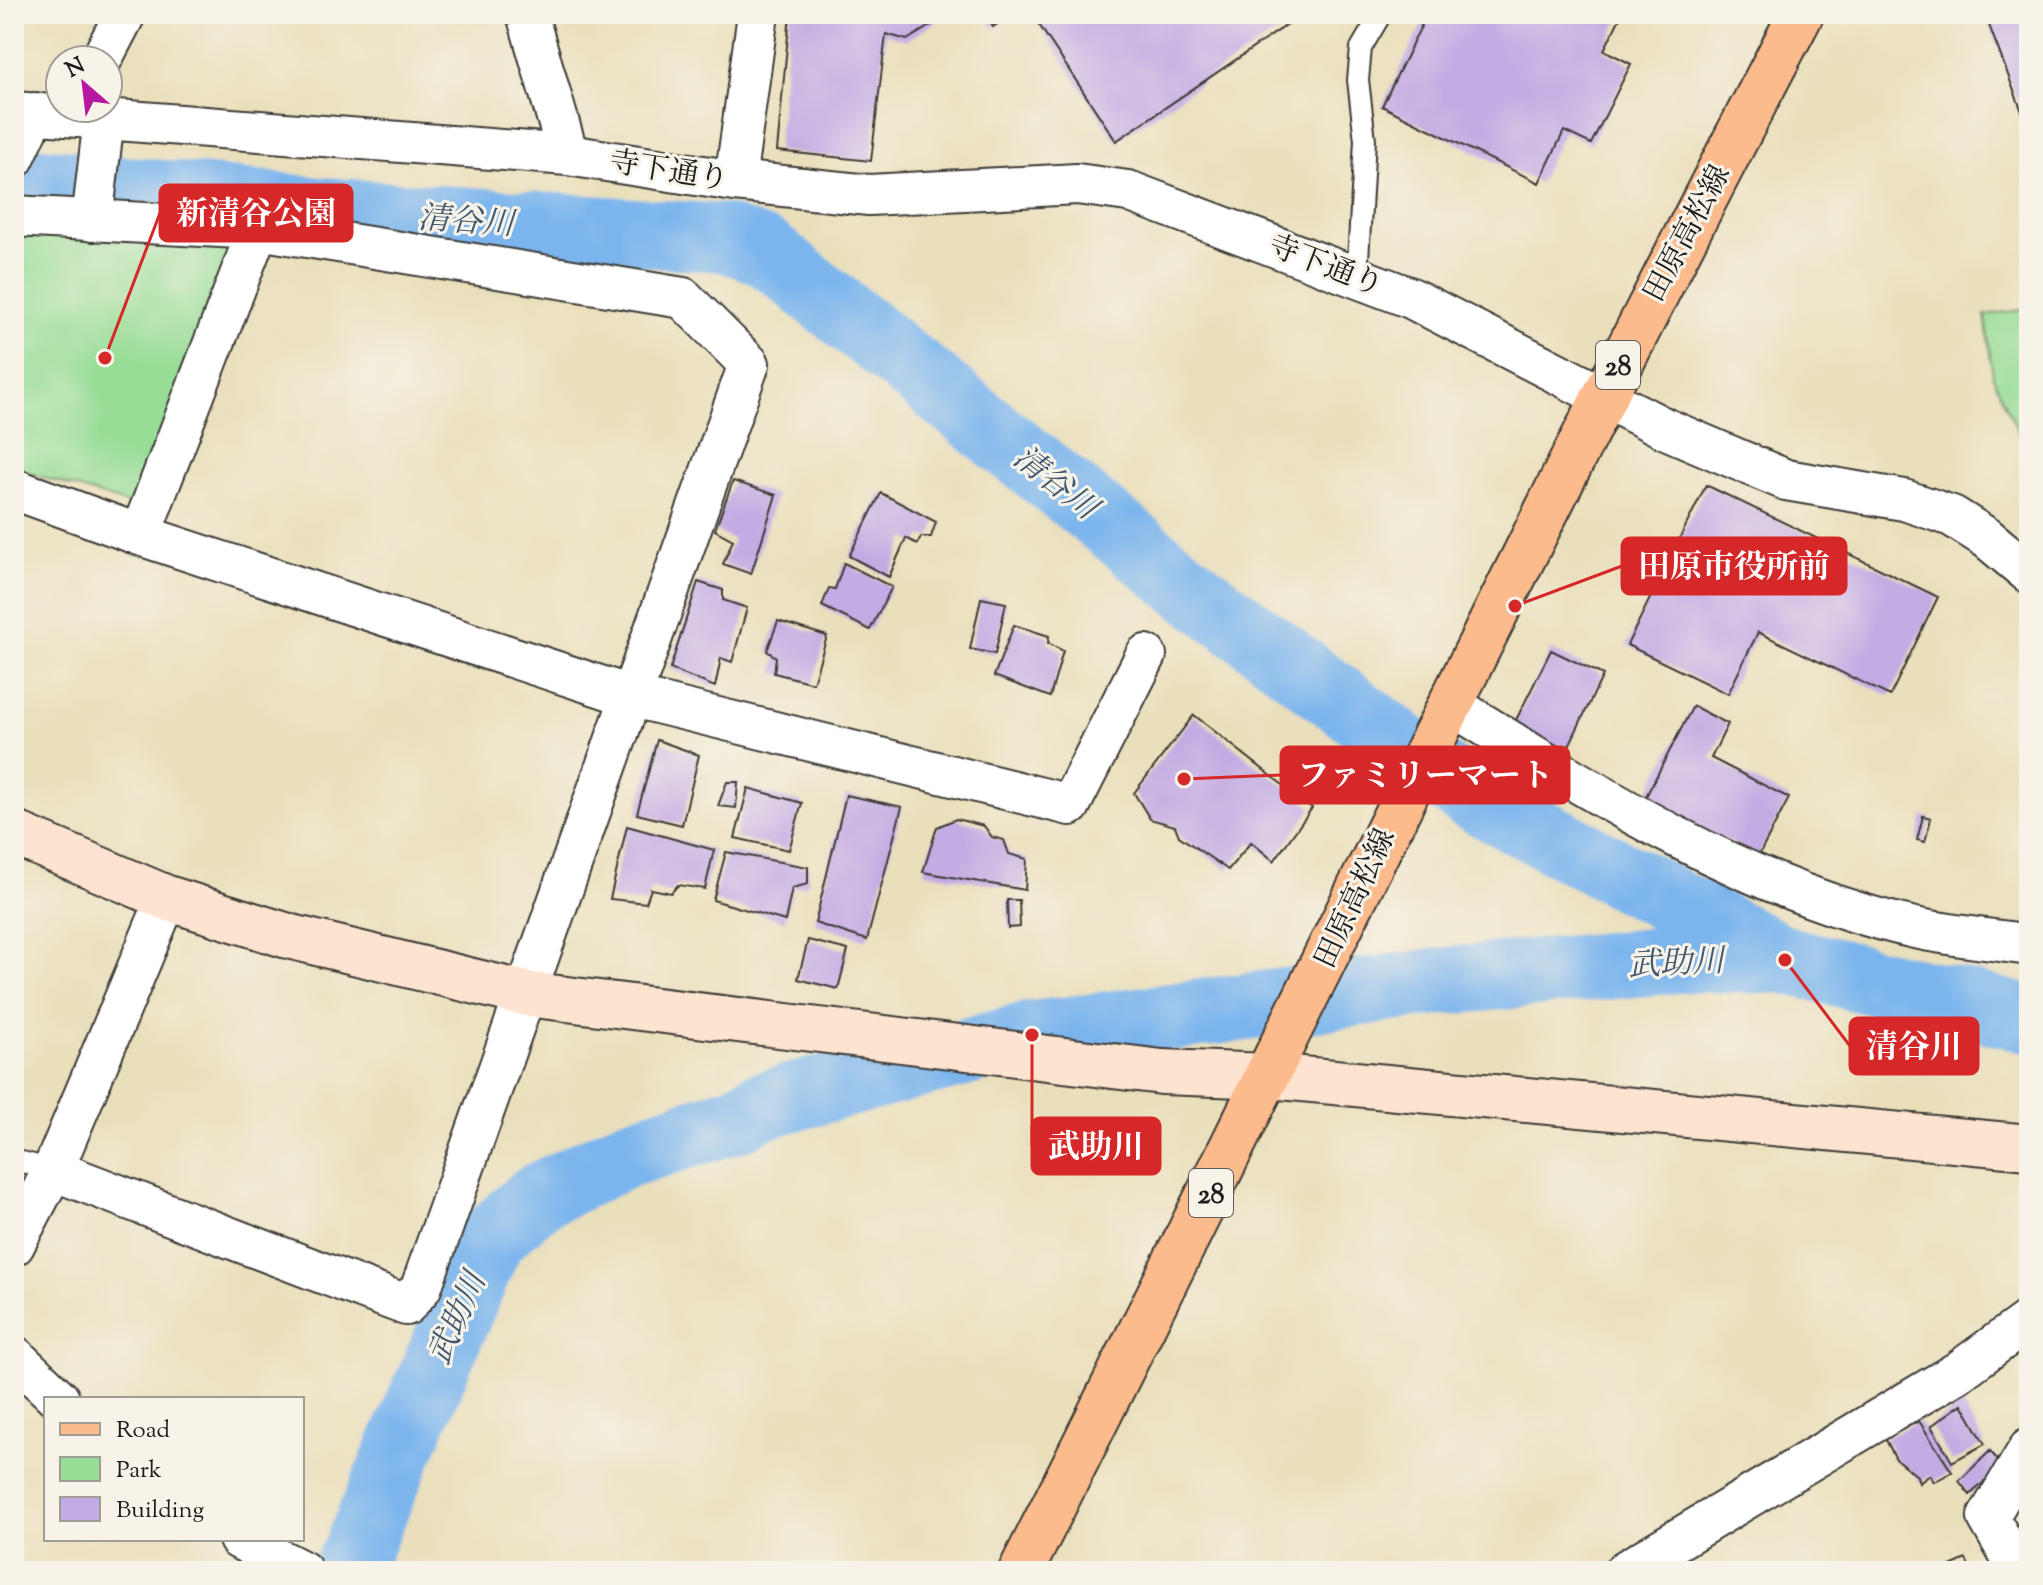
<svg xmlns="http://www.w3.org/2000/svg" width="2043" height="1585" font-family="'Sorts Mill Goudy','Noto Serif JP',serif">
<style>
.green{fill:#98dd96;stroke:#5a7c59;stroke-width:2}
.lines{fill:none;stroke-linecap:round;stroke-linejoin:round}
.river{stroke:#7cb5ed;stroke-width:68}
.building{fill:#c3abe3}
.lane-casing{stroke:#3b3934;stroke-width:24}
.street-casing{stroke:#3b3934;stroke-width:44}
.secondary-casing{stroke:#3b3934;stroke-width:48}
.primary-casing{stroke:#3b3934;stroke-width:48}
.lane{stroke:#fff;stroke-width:20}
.street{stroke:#fff;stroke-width:40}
.secondary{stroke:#fde4d1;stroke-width:44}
.primary{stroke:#fbbb8c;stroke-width:44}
.labels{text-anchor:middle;stroke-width:6;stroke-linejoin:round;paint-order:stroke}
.shield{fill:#f7f3e8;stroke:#5e5c59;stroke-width:2}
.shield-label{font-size:28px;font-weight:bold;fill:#1c1c1c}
.street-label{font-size:30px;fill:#1c1c1c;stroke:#f7f3e8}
.water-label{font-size:32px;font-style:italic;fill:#425970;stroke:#f7f3e8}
.leader{fill:none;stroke:#d62828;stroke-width:3}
.callout-dot{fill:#d62828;stroke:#f7f3e8;stroke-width:3}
.callout{fill:#d62828;stroke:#d62828;stroke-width:3}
.callout-label{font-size:32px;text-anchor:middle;font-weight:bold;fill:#fff}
</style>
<rect width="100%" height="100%" fill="#f7f3e8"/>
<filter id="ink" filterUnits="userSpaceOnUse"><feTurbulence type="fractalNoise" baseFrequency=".0125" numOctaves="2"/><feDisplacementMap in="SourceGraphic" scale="16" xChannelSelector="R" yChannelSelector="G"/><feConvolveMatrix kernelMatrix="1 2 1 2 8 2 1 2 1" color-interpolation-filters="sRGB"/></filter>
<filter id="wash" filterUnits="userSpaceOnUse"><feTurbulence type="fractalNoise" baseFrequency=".006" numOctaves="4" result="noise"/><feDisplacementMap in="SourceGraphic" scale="32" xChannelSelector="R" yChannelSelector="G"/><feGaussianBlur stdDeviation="1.8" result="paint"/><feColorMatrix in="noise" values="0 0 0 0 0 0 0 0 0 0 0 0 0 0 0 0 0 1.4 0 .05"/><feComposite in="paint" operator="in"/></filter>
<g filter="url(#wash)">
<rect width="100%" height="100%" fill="#eadfbb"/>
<path class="green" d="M14,227L226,239L239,249L142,496L128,504L14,468Z
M2029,309V456L1993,377L1985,315Z"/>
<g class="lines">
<path class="river" d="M14,178L320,211L724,238L767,253L1179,580L1470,796L1785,960L2029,1019
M345,1571L354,1557L491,1238L537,1197L626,1154L739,1118L760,1106L1032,1035L1437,982L1691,958L1772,960"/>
</g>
<g id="blocks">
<path class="building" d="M790,14H949L907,40L886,34L871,161L777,151Z
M985,14H1012L993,27Z
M1032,14H1303L1116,141Z
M1427,14H1622L1604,50L1631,64L1591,144L1564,131L1539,183L1382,106Z
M2018,14H2029V130L1989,25Z
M733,481L776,495L751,574L723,564L733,540L715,530Z
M1706,485L1938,597L1890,696L1758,632L1728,694L1627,645Z
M881,493L936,522L931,537H921L917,544L906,538L889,577L849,556Z
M844,563L892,587L870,630L822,606L829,588L835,589Z
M698,582L723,590V600L747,608L732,662L721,658L715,687L670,669Z
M981,598L1006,603L995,654L970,649Z
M778,621L827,636L813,683L774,673L776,657L767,651Z
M1014,625L1049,636L1048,643L1063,651L1050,697L994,676Z
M1551,650L1603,675L1566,752L1513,726Z
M1693,706L1728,724L1711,758L1789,798L1759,855L1642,804Z
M1194,715L1312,808L1274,861L1251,842L1228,870L1179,836L1175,826L1150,819L1134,793Z
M657,740L699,755L682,825L637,814Z
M727,782H738L736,808L718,806Z
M748,788L802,803L789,850L735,838Z
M846,795L902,807L867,940L815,923Z
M1923,816L1931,818L1925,842L1917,840Z
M956,819L984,826L992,837L1004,840L1009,854L1027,859L1025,890L923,872L937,827Z
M627,826L714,850L705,889L678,885L671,893L651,889L646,903L610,899Z
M726,852L808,867V884L792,888L785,921L713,900Z
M1007,900H1019L1020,927L1008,928Z
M808,940L848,950L838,989L798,979Z
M1962,1404L1985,1444L1952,1462L1931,1426Z
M1919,1421L1952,1472L1934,1482L1930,1475L1919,1483L1917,1476L1896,1459L1885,1438Z
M1990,1451L2002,1465L1970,1495L1959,1481Z
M2026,1518H2029V1552H2023Z
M1966,1559L1971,1571H1939Z"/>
</g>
</g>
<g filter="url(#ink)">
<use href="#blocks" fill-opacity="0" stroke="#3b3934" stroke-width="2"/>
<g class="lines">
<g class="lane-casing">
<path id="lane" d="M1357,277L1365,140L1358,80L1361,48L1381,14
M14,1160L53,1170"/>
</g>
<g class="street-casing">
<path id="street" d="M527,14L568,155
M101,60L125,14
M14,112L568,155L735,181L869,195L1077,184L1128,191L1411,298L1664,428L1786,480L1904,500L1952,516L1987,538L2029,573
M14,158L35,113
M735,181L758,14
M14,216L258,229L683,298L749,364L421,1288L406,1305L53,1170
M92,221L104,118
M14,489L140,535L633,697L1070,805L1146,655
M140,535L258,229
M1452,705C1596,795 1747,890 1915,928C1952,936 1991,939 2029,945
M14,1245L53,1170L167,898
M14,1356L59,1399
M239,1539L302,1571
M1625,1571L1958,1372L2029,1320
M2019,1571L1988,1517L2029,1449"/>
</g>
<g class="secondary-casing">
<path id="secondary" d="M14,833L167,898L288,936L526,994L1162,1072L1270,1076L2029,1147"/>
</g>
<g class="primary-casing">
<path id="primary" d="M1021,1571C1282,1052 1531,528 1801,14"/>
</g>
<use href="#lane" class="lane"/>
<use href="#street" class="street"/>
<use href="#secondary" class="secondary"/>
<use href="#primary" class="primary"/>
</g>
</g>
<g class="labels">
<g class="shield">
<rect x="1596" y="341" width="44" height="48" rx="6"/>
<rect x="1189" y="1169" width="44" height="48" rx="6"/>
</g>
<g class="shield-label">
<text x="1618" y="375">28</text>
<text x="1211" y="1203">28</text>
</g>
<g class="street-label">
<text transform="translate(669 170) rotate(9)" y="10">寺下通り</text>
<text transform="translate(1686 233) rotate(-62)" y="10">田原高松線</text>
<text transform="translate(1326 265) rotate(21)" y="10">寺下通り</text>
<text transform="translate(1354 898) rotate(-65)" y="10">田原高松線</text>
</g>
<g class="water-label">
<text transform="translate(466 220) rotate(4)" y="11">清谷川</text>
<text transform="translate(1056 482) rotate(38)" y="11">清谷川</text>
<text transform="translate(1676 962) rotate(-3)" y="11">武助川</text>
<text transform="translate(456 1318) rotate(-66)" y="11">武助川</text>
</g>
</g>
<path class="leader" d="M105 358L160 213M1515 606L1622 566M1184 779L1281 775M1785 960L1850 1046M1032 1035L1032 1146"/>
<g class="callout-dot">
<circle cx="105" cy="358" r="8"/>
<circle cx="1515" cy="606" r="8"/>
<circle cx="1184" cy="779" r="8"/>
<circle cx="1785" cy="960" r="8"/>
<circle cx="1032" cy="1035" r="8"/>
</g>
<g class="callout">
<rect x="160" y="185" width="192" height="56" rx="8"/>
<rect x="1622" y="538" width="224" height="56" rx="8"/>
<rect x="1281" y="747" width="288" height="56" rx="8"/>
<rect x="1850" y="1018" width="128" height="56" rx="8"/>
<rect x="1032" y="1118" width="128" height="56" rx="8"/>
</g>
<g class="callout-label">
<text x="256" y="224">新清谷公園</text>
<text x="1734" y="577">田原市役所前</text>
<text x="1425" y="786">ファミリーマート</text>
<text x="1914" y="1057">清谷川</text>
<text x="1096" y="1157">武助川</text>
</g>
<rect width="2043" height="1585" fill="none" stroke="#f7f3e8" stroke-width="48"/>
<rect x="44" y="1397" width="260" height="144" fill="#f7f3e8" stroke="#9f9d96" stroke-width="2"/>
<rect x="60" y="1423" width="40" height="12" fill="#fbbb8c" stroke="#9f9d96" stroke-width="2"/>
<text x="116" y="1437" font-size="24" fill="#1c1c1c">Road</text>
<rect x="60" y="1457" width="40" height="24" fill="#98dd96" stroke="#9f9d96" stroke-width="2"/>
<text x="116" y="1477" font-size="24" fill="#1c1c1c">Park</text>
<rect x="60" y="1497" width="40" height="24" fill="#c3abe3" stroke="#9f9d96" stroke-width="2"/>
<text x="116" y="1517" font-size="24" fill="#1c1c1c">Building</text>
<g transform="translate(84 84) rotate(332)"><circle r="38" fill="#f7f3e8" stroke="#9f9d96" stroke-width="2"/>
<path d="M0-6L14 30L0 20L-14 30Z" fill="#b5179e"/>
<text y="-12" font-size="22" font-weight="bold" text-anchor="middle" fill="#1c1c1c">N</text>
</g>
</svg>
